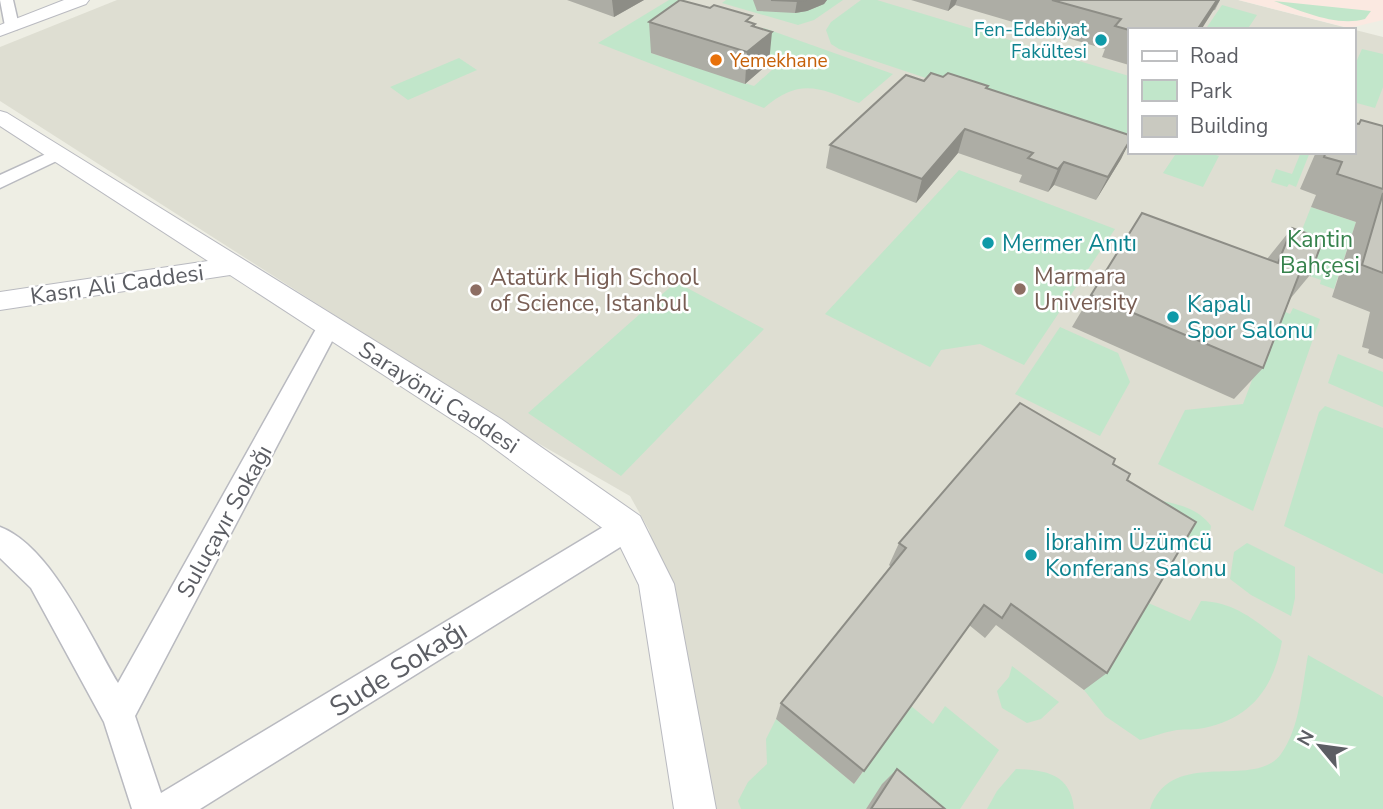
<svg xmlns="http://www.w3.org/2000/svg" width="1383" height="809" font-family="'Nunito Sans',sans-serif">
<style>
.education{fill:#deded2;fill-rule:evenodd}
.medical{fill:#fbe9e1}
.green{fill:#c1e6ca}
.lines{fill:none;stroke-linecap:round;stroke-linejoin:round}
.minor-casing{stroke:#b9bac0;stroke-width:3}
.tertiary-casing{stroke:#b9bac0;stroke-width:2}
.minor{fill:#fff;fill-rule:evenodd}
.tertiary{fill:#fff;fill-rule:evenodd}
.wall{fill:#adada5}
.shaded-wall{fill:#8d8d86}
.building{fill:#c9c9c0;stroke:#8d8d86;stroke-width:2}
.culture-dot{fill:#0f9aa8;stroke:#fff;stroke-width:2.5}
.food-dot{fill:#e8710a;stroke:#fff;stroke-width:2.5}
.education-dot{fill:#8d6e63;stroke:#fff;stroke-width:2.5}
.labels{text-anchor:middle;stroke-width:5;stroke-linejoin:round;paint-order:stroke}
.far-culture-label{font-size:19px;fill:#0d838f;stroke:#fff;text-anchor:end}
.far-food-label{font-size:19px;fill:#c56008;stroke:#fff;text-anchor:start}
.park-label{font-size:23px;fill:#36824c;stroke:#fff}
.culture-label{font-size:23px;fill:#0d838f;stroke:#fff;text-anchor:start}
.education-label{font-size:23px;fill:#785e54;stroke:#fff;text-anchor:start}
.street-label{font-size:23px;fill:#5c5e64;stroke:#fff}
.near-street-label{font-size:28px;fill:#5c5e64;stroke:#fff}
</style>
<rect width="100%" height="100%" fill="#eeeee4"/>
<path class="education" d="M117,0H1238L1383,37V809H713L674,611L649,530L630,496L508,426L0,101V47ZM1129,30H1353V152H1129Z"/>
<path class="medical" d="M1239,0H1383V20L1349,28Z"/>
<path class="green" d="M669,0H683L730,17L651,53L754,86L772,70L764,67L768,64L743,45L764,28L893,74L859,103C819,88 800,77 764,108L598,43Z
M726,0H843L814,20L798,25L722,3Z
M861,0H877L1129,76V146L839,49L831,44L826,30L831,22Z
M1274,1L1371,11L1365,19C1336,27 1301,11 1274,1Z
M1222,5L1257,15L1247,30H1205Z
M1362,49L1383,54V87L1375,108L1353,102V69Z
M459,58L477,70L408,100L390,87Z
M1177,152H1207L1219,156L1203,187L1163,173Z
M1301,152H1310L1296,187L1289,184L1287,187L1271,182L1276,169L1292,174Z
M959,170L1115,229L1024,365L980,344L941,350L930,367L825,314Z
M1311,207L1356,222L1334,289L1320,284L1321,280L1287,268Z
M676,282L764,329L621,476L528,413Z
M1293,308L1320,319L1253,511L1158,464L1185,410L1243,404L1279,309L1290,314Z
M1060,327L1118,353L1130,382L1100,436L1015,394Z
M1338,354L1383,372V407L1328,383Z
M1325,406L1383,428V574L1284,526L1319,412Z
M1157,500C1178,504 1198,508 1211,526L1208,544L1204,550L1193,549L1173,540Z
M1247,543L1295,567V598L1291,616L1251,595L1230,579L1234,552Z
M1139,599L1190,621L1201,601C1235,602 1256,621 1282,641C1274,687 1252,718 1204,728C1195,730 1186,729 1177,730C1164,732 1152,737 1140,740L1105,716L1084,690Z
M1308,655L1383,697V809H1150C1171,746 1255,791 1281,754C1300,728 1302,687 1308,655Z
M1012,666L1059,702L1041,719L1027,723L1002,708L997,691L1009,677Z
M911,706L933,724L945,706L999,750L960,809H911L882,785L866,809H741L738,801L748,782L767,764L766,739L776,719L854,784Z
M1016,769C1046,770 1071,774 1074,809H987L997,791Z"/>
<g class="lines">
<g class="minor-casing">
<path id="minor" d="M0,0H13L19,26L17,29L12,30L5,26Z
M59,148L68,153L65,157L0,188V175Z
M329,318L337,320L340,326L135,716L161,793L618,518L628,515L638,518L642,527L638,536L200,809H132L104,722L31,588L0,558V527C51,546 91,638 118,683L321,320Z"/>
</g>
<g class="tertiary-casing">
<path id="tertiary" d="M64,0H89L86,4L0,36V25Z
M0,111L7,113L501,419L640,516L674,584L716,809H674L639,585L616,538L479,437L230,275L0,310V292L208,261L0,126Z"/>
</g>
<use href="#minor" class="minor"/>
<use href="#tertiary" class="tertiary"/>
</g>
<path class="wall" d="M567,0H644L614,17Z
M753,0H827L824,4L807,11L795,13L757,11Z
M911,0H1220L1215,10L1129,30V65L1102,57L1105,49L955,5L948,11Z
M710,8L752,23L755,27L769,63L745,84L651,53L649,22Z
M943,77L988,86V89L1129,135V143L1121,159L1096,200L1054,185L1048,192L1019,182L1022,175L958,153L916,203L826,168L830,145L924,81Z
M1361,120L1383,126V359L1368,353L1369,349L1362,347L1370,312L1332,297L1356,222L1311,207L1316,195L1300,189L1316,152H1353L1358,124Z
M1292,228L1310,275L1290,299L1263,368L1234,399L1072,327L1091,295L1267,259Z
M1113,464L1127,480L1107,673L1084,690L996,625L985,638L969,625L854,784L776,719L781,703L891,567L889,565L899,543Z
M897,769L945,809H866L882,784Z"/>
<path class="shaded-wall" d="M612,0H644L614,17Z
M806,0H827L824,4L807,11L795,13L797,1Z
M951,0H957L955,5L948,11Z
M1217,0H1220L1201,30H1197Z
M755,24L754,47L772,32L769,63L745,84L747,52L752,26Z
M965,129L958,153L916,203L922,179Z
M1129,142L1121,159L1096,200L1108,177Z
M1064,162L1054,185L1048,192L1058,169Z"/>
<path class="building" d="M680,0L710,8L714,5L752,16L746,21L755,24L752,26L772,32L747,52L649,22Z
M771,0H806L797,1Z
M1052,0H1217L1197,30H1129L1115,26L1121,19Z
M931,73L943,77L948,73L988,86L986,88L1129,135V142L1108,177L1064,162L1058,169L1028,158L1033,153L965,129L922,179L830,145L906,75L924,81Z
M1361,120L1383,126V189L1337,174L1342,162L1324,157L1326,152H1353V123L1359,124Z
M1383,193V273L1362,265Z
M1142,213L1278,263L1292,228L1323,239L1310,275L1293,269L1300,272L1263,368L1091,295Z
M1020,403L1115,459L1113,464L1130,474L1127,480L1196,522L1107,673L1011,604L1002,618L984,605L864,771L781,703L906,548L899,543Z
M897,769L945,809H871Z"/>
<g class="culture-dot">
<circle cx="1101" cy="40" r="7"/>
<circle cx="988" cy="243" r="7"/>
<circle cx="1173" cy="317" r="7"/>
<circle cx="1031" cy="555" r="7"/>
</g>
<circle class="food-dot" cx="716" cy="60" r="7"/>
<g class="education-dot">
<circle cx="1020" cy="289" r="7"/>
<circle cx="476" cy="290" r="7"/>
</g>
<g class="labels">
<g class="far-culture-label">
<text x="1087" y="36">Fen-Edebiyat<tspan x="1087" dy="22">Fakültesi</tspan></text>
</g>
<g class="far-food-label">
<text x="730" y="67">Yemekhane</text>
</g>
<g class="park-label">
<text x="1320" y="247">Kantin<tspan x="1320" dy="26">Bahçesi</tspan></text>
</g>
<g class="culture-label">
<text x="1002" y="251">Mermer Anıtı</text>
<text x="1187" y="312">Kapalı<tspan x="1187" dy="26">Spor Salonu</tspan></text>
<text x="1045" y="550">İbrahim Üzümcü<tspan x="1045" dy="26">Konferans Salonu</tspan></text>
</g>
<g class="education-label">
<text x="1034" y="284">Marmara<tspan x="1034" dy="26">University</tspan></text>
<text x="490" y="285">Atatürk High School<tspan x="490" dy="26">of Science, Istanbul</tspan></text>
</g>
<g class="street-label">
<text transform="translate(117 284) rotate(-8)" y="8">Kasrı Ali Caddesi</text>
<text transform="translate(439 397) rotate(33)" y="8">Sarayönü Caddesi</text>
<text transform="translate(224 521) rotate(-61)" y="8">Suluçayır Sokağı</text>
</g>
<g class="near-street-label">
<text transform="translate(398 668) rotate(-32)" y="10">Sude Sokağı</text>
</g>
</g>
<rect x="1128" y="28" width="228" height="126" fill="#ffffff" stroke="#bebfc1" stroke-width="2"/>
<rect x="1142" y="51" width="35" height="10" fill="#ffffff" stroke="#bebfc1" stroke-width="2"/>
<text x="1190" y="63" font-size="21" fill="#5c5e64">Road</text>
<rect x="1142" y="80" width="35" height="21" fill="#c1e6ca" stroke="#bebfc1" stroke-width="2"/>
<text x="1190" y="98" font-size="21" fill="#5c5e64">Park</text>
<rect x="1142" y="116" width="35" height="21" fill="#c9c9c0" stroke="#bebfc1" stroke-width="2"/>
<text x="1190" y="133" font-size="21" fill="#5c5e64">Building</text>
<g transform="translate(1320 746) rotate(299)" stroke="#ffffff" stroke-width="5" paint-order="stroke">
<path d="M0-5L12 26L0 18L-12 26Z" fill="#5c5e64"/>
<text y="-10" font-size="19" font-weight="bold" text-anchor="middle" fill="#5c5e64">N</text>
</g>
</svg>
